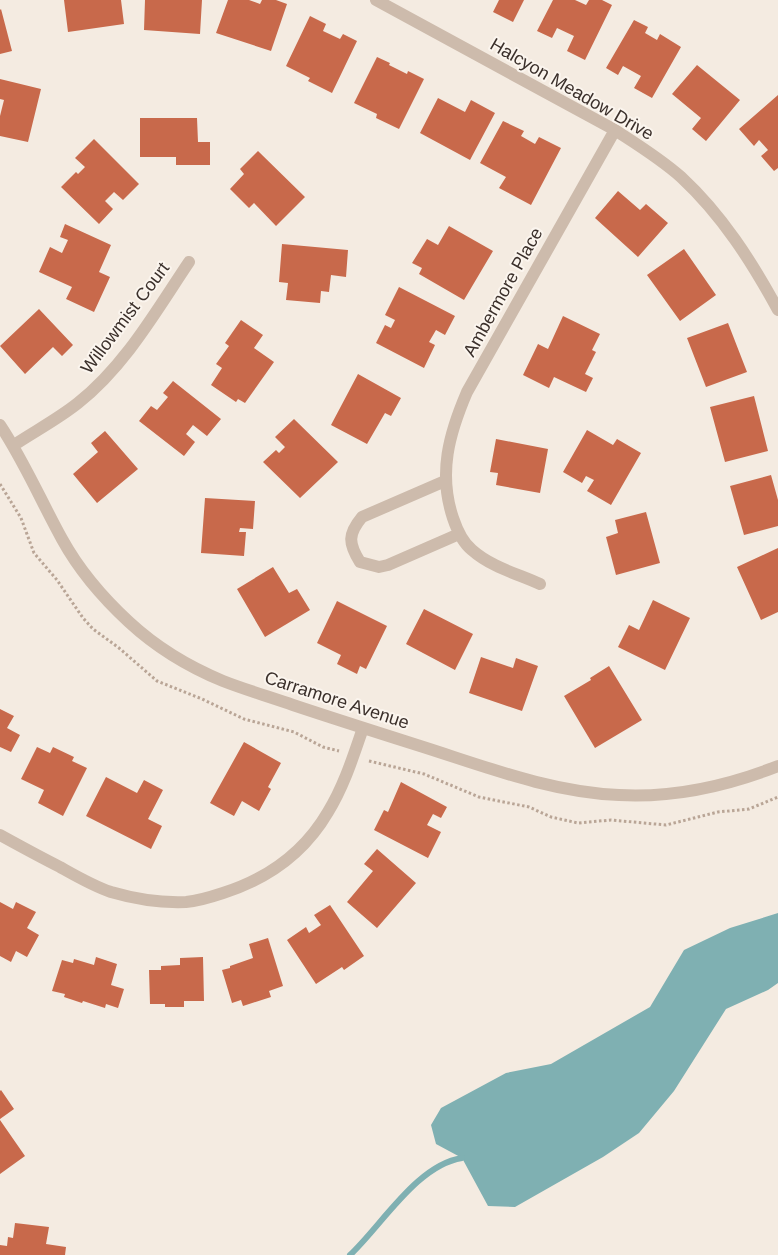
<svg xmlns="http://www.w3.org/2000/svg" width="778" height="1255" font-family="Arial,sans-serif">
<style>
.water{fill:#7fb0b2}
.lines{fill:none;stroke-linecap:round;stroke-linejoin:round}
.stream{stroke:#7fb0b2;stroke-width:6}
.building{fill:#c8694b}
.path{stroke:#b9a596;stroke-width:3;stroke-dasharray:2.5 2.5;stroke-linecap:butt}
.minor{stroke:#cdbbac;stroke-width:12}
.labels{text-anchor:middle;stroke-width:4;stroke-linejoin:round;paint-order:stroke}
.street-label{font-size:18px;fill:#3b302b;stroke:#fbf5ee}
</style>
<rect width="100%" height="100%" fill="#f4ebe1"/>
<path class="water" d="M778,913V983L768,990L726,1009L674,1091L639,1133L603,1157L515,1207L488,1206L462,1158L436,1144L431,1125L441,1108L506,1073L551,1064L650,1007L684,950L730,928Z"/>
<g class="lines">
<path class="stream" d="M350,1255C382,1225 417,1165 462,1158"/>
</g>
<path class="building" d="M64,0H121L124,24L68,32Z
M145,0H202L200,34L144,30Z
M228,0H249L260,4L262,0H276L287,4L271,51L216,33Z
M499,0H524L513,22L493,12Z
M553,0H575L586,5L589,0H602L612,5L585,60L567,51L574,36L557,28L552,38L537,31Z
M1,9L12,51L0,54V10Z
M310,16L326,24L323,31L340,39L343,34L357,41L332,93L308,81L310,78L286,66Z
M634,20L648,27L645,33L657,40L660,34L681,47L652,98L634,88L641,76L623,66L618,75L606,68Z
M377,57L390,63L389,65L407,74L408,71L424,79L399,129L376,118L377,114L354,103Z
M697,65L740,100L706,141L692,129L701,118L672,94Z
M0,79L41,89L28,142L0,136V116L4,100L0,99Z
M778,95V168L774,171L761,156L768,150L759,140L754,146L739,129Z
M438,98L465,112L471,100L495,113L470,160L420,133Z
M140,118H197L198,142H210V165H176V157H140Z
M503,121L524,131L521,136L535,144L539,137L561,148L531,205L499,188L506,177L480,163Z
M94,139L139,184L123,200L114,192L105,201L113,209L99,224L61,187L76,172L78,174L85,167L75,158Z
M258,151L305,197L276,226L254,203L249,208L230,189L244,174L240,169Z
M618,191L640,210L646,204L668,223L638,257L595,218Z
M65,224L111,245L99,272L110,277L94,312L66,299L72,287L39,272L50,247L62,253L68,240L60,237Z
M449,226L493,251L464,300L419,274L422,268L412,263L427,239L438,245Z
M282,244L348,250L346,277L331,275L329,292L321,291L320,303L286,300L288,283L279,282Z
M684,249L716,295L680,321L647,275Z
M399,287L455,316L445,335L436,330L429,342L435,345L424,368L376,343L385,325L391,328L395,320L385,315Z
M39,309L73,345L62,356L53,347L25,374L0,346Z
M563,316L600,334L592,350L596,352L585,374L593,378L586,392L554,377L549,388L523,375L538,344L548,349Z
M241,320L263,335L254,348L274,362L245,403L238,399L236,402L211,385L222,368L216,364L229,346L225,343Z
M728,323L747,372L706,387L687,338Z
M358,374L401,398L391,416L385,413L367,444L331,425Z
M173,381L221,419L207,436L193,425L186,434L195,442L184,456L139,421L151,406L157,410L168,397L163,393Z
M754,396L768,451L725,462L710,407Z
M294,419L338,462L300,498L263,462L276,450L279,453L285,447L275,437Z
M587,430L613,445L617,439L641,453L611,505L587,491L594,480L586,476L582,483L563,472Z
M105,431L138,469L97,503L73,474L98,452L91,443Z
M496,439L548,449L540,493L496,485L498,473L490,472Z
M771,475L778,500V526L744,535L730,486Z
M205,498L255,501L253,529L240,528L239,532H246L244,556L201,553Z
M646,512L660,563L616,575L606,537L618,533L615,520Z
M778,548V612L761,620L737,567Z
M273,567L289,593L297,589L310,610L265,637L237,589Z
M653,600L690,618L665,670L618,647L629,625L639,630Z
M337,601L387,626L366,669L360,666L357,674L337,664L341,655L317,643Z
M424,609L473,634L455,670L406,644Z
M481,657L513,668L516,658L538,666L522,711L469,693Z
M609,666L642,720L595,748L564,696L591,680L590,678Z
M0,709L14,716L7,728L20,735L11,752L0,747Z
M244,742L281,763L268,787L271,789L259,811L242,801L234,816L210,803Z
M37,747L50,753L53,747L74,757L72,761L87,768L63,816L38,803L44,790L21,779Z
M106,777L137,793L144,780L163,790L148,819L162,826L151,849L86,816Z
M401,782L447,807L441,818L433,814L427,825L441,832L428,858L374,830L384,810L388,812Z
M377,849L416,883L377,928L347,902L373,871L364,864Z
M0,902L13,909L16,902L36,912L27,928L39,935L27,957L16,951L11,962L0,956Z
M330,905L364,956L344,970L342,967L316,984L287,940L306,927L309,933L321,925L314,915Z
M268,938L283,986L269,991L271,997L243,1006L241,1000L232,1003L222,970L230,968V966L253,958L249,944Z
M96,957L117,964L111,985L124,989L118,1008L106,1004L105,1008L83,1001L82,1003L64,997L65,994L52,991L62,960L73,963L74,959L94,965Z
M203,957L204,1001H184V1007H165V1004H150L149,970H161V966L180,965V958Z
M1,1090L14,1109L0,1119V1091Z
M0,1120L25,1156L0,1174Z
M15,1223L49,1227L46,1244L66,1247L65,1255H0V1245L7,1246L8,1237L13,1238Z"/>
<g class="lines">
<path class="path" d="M0,484L21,518L34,553L57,580L83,618L93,629L119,648L157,681L202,699L244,719L294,732L323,747L339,751
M369,761L424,774L479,797L529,807L551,817L578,823L611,820L666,825L718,812L749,809L778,797"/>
<path class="minor" d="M376,0L615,130C638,145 661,159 681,177C722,215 752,262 778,310
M0,425C24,461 41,501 62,539C79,570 103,598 129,622C156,647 189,667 223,681C246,690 270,697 293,705C335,719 376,732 417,745C484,766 549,792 619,795C674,798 727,786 778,766
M14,445C35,431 58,419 78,403C125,366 156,311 189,262
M445,481L362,517C348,534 348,543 360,562L379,567L388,565L459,534
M540,584C518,574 491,567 472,550C462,542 457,530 453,518C438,473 449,434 467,392L615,130
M0,835C20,846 40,857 60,867C76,876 93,886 111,892C135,899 161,903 186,902C198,901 211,897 223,893C267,879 304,853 328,812C344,786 353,757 363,728"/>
</g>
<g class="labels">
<g class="street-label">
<text transform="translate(572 89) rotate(30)" y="6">Halcyon Meadow Drive</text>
<text transform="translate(503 292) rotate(-61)" y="6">Ambermore Place</text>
<text transform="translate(125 318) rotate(-53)" y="6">Willowmist Court</text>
<text transform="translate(337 700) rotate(18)" y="6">Carramore Avenue</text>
</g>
</g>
</svg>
